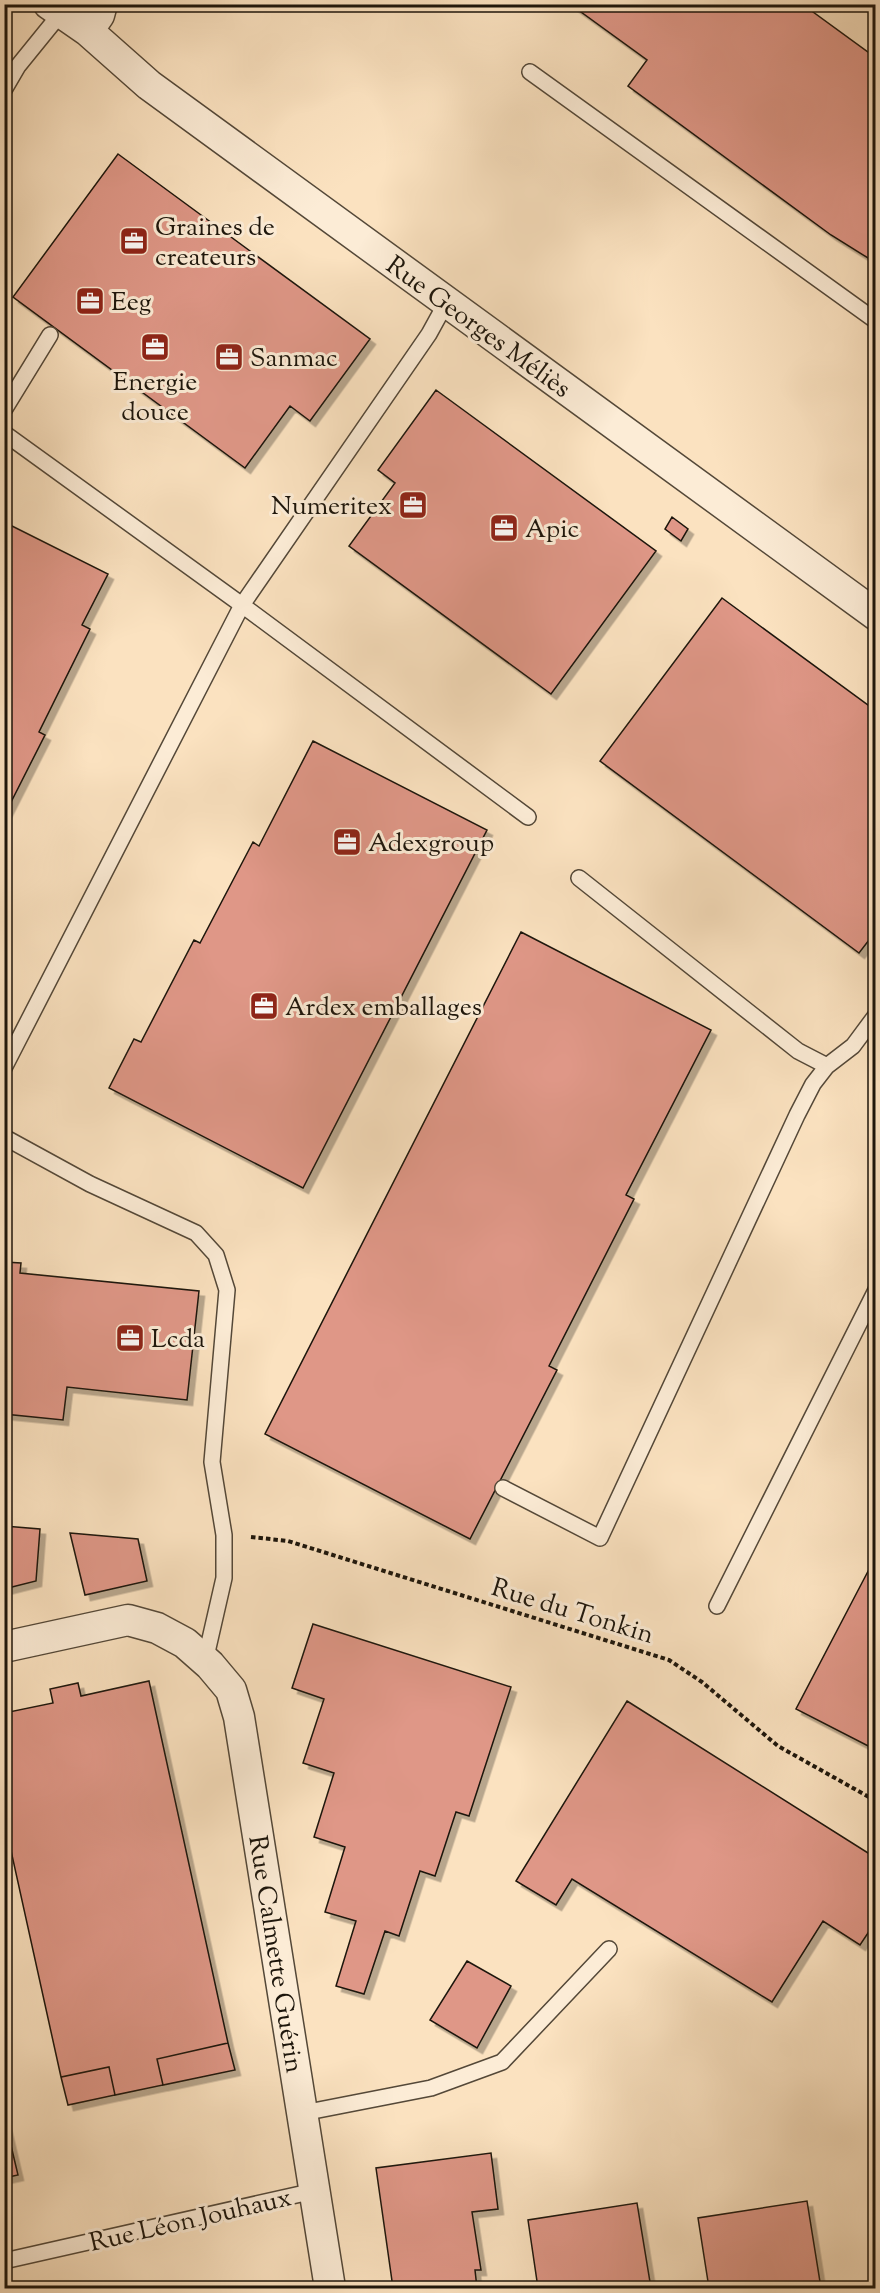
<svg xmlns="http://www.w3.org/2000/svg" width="880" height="2293" font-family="'Sorts Mill Goudy',serif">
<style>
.building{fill:#df9787;stroke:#1c150b;stroke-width:1.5;filter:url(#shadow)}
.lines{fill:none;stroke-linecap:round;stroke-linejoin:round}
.lane-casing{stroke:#544838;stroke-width:18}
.street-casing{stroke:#544838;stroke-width:33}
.path{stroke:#1c150b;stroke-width:4;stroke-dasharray:4.5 3;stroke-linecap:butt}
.lane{stroke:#fcecd6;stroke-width:15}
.street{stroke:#fcecd6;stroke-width:30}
.labels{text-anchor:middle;stroke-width:6;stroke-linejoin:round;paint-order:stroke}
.poi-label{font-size:26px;fill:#1c150b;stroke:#fcecd6;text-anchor:start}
.street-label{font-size:26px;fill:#1c150b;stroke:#fcecd6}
</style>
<defs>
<filter id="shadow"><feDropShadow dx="5.5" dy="5.5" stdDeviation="0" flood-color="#0004"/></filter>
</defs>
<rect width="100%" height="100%" fill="#fbe2c0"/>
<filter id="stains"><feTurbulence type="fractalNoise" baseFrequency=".00333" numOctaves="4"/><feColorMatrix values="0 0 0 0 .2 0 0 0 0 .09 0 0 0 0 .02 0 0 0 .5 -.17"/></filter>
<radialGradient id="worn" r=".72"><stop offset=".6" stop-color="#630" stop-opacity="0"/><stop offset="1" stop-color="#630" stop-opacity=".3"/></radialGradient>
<path class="building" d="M570,4H802L876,58V263L831,235L628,86L647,60Z
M118,154L370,339L310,421L290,406L245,468L13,297Z
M436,390L656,551L551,694L349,546L395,483L378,470Z
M672,517L688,529L681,541L665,529Z
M4,522L108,574L82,625L90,629L39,732L45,735L4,816Z
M722,598L876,711V931L859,953L600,761Z
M313,741L487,830L303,1188L109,1088L134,1039L141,1042L194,940L200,943L253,842L259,846Z
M521,932L711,1030L626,1195L634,1199L549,1366L557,1370L470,1539L265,1434Z
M4,1262L21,1263L20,1273L199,1291L187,1400L67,1387L63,1420L4,1414Z
M4,1526L40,1529L36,1581L4,1589Z
M70,1533L138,1539L147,1581L85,1595Z
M876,1556V1750L796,1709Z
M313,1624L511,1687L469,1816L456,1812L435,1876L420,1871L399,1936L385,1931L364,1994L336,1986L356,1921L325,1912L345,1847L314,1837L334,1773L303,1763L324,1699L292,1688Z
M149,1681L228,2043L157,2059L163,2085L115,2095L109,2067L61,2077L4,1819V1713L53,1703L50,1689L78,1683L81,1696Z
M627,1701L876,1858V1921L860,1945L823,1921L772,2002L572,1879L556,1905L516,1881Z
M467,1961L511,1986L477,2048L430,2020Z
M228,2043L235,2070L163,2085L157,2059Z
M109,2067L115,2095L68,2105L61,2077Z
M4,2116L18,2175L4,2178Z
M491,2153L498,2209L472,2212L481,2270H475L477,2288H393L376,2168Z
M872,2180H876V2207Z
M807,2201L821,2288H709L698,2218Z
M637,2203L651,2288H538L528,2220Z"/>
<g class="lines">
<g class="lane-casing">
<path id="lane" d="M530,72L876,321
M4,90L18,66L61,13
M4,410L50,335
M4,433L242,605L528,817
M579,878L798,1051L827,1066L853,1046L876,1015
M4,1068L242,605L429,334L446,303
M4,1137L90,1184L196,1233L216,1255L227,1290L212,1462L224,1535V1578L205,1661
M503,1488L600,1538L797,1115L813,1084L827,1066
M717,1606L876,1290
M303,2113L431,2088L502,2062L609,1949
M4,2261L314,2191"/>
</g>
<g class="street-casing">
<path id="street" d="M49,4L88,31
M102,4L99,15L88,31L149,85L876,615
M4,1647L128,1620L157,1628L185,1643L210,1665L231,1690L239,1717L330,2288"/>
</g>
<path class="path" d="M251,1537L288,1541L669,1660L702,1682L778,1746L876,1801"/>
<use href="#lane" class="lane"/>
<use href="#street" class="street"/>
</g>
<defs>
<g id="office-square" transform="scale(1.5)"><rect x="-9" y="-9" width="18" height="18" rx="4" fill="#8f2418" stroke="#fcecd6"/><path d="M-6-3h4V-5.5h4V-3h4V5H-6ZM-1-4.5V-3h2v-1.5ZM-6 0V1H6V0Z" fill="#fff"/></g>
</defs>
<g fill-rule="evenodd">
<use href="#office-square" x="134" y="241"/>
<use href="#office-square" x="90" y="301"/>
<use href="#office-square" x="155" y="347"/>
<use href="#office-square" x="229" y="357"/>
<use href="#office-square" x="413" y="505"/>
<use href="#office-square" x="504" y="528"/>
<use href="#office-square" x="347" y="842"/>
<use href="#office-square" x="264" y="1006"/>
<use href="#office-square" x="130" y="1338"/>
</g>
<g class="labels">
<g class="poi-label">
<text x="155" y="235">Graines de<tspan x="155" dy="30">createurs</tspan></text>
<text x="111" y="310">Eeg</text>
<text x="250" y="366">Sanmac</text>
<text x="155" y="390" text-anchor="middle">Energie<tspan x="155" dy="30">douce</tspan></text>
<text x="392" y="514" text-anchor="end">Numeritex</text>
<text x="525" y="537">Apic</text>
<text x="368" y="851">Adexgroup</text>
<text x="285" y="1015">Ardex emballages</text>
<text x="151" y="1347">Lcda</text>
</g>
<g class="street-label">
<text transform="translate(479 326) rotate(36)" y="9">Rue Georges Méliès</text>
<text transform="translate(573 1610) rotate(17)" y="9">Rue du Tonkin</text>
<text transform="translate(277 1954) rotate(81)" y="9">Rue Calmette Guérin</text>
<text transform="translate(190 2219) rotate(-13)" y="9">Rue Léon Jouhaux</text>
</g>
</g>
<rect width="880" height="2293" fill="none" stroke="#fbe2c0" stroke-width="24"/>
<rect x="6" y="6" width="868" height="2281" fill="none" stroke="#1c150b" stroke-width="3"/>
<rect x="12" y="12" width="856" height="2269" fill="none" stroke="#1c150b" stroke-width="1.5"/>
<rect width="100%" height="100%" filter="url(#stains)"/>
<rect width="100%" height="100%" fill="url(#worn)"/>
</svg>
